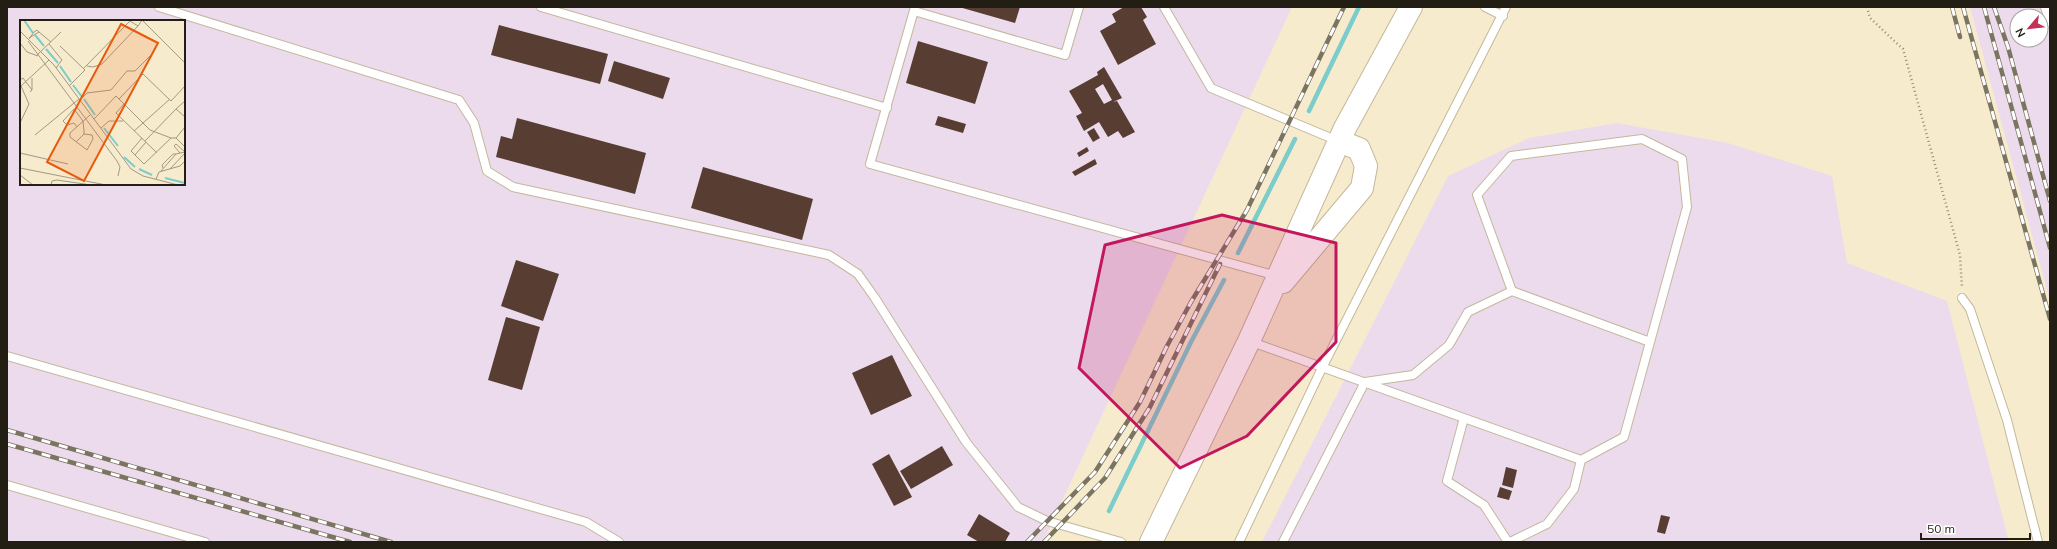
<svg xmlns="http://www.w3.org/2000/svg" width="2057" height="549" font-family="Mulish,sans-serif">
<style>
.industrial{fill:#ecdbed;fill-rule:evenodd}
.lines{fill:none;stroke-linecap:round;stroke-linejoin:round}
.stream{stroke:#7ccccc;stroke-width:4.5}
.building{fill:#573d32;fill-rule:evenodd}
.lane-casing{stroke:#c4b89b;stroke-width:10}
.secondary-casing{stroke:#c4b89b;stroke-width:24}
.path{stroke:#958d78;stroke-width:2.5;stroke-dasharray:1 3;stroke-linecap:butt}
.lane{stroke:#fff;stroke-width:8}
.secondary{stroke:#fff;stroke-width:22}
.rail-casing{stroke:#7b7461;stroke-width:4.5}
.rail{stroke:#fff;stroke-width:3;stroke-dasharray:9;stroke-linecap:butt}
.marked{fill:#c2185b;fill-opacity:0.2;stroke:#c2185b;stroke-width:3;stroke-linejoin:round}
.inset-river{fill:none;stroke:#7ccccc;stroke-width:2}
.inset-road{fill:none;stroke:#a29983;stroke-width:1}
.view{fill:#e8590c;fill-opacity:0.15;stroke:#e8590c;stroke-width:2}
.inset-edge{fill:none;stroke:#221e13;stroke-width:2}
</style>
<rect width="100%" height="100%" fill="#f7ebcd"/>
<path class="industrial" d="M7,7H1292L1043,542H7ZM21,21H184V184H21Z
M1970,7H2050V301ZM2017,16H2041V40H2017Z
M1617,123L1728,143L1832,176L1847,263L1947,301L2009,542H1262L1448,176L1529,138Z"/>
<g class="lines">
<path class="stream" d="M1309,111L1359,7
M1238,253L1295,139
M1109,511L1191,342L1224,280"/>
</g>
<path class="building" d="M959,7H1020L1015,23Z
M1124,7H1141L1147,17L1143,20L1156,44L1118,65L1100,31L1116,22L1112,14Z
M499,25L608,54L600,84L491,55Z
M918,41L988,62L975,104L906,83Z
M614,61L670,78L663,99L608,81Z
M1104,67L1122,98L1113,102L1117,101L1135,132L1123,138L1118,131L1108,137L1099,122L1084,131L1076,116L1082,113L1069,91L1098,75L1097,72ZM1103,84L1112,100L1104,104L1095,89Z
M938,116L966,124L963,133L935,125Z
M517,118L646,153L635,194L496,157L501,136L512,139Z
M1094,128L1100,138L1093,142L1087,132Z
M1087,147L1089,151L1079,157L1077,153Z
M1095,159L1097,164L1075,176L1072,172Z
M703,167L813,199L802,240L691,208Z
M516,260L559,274L543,321L501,306Z
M506,317L540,327L522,390L488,380Z
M892,355L912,396L871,415L852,373Z
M942,446L953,465L911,489L900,471Z
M889,454L912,497L894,506L872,464Z
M1506,467L1517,470L1513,488L1502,485Z
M1500,487L1512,491L1509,500L1497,497Z
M979,514L1010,533L1005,542H979L967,535Z
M1661,515L1670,517L1665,534L1657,532Z"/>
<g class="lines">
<g class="lane-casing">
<path id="lane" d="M159,7L459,100L474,123L487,171L513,187L829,255L858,274L875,298L966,442L1018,507L1047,521L1121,542
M541,7L887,108
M915,7L870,164L1277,276
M1164,7L1211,88L1338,141
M1485,7L1503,16
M2045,7L2050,23
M914,11L1065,55L1079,7
M1962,298L1970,309L2007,420L2038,542
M1249,341L1581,460L1624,437L1687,207L1682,159L1642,139L1511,156L1477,195L1512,291
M7,356L586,522L619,542
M1464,418L1447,481L1484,505L1508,542
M7,485L205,542
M1239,542L1322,368L1506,7
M1283,542L1365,382L1413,375L1449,345L1468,312L1512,291L1650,342
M1510,542L1547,524L1574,489L1581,460"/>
</g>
<g class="secondary-casing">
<path id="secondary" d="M1283,282L1362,188L1366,166L1359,149L1339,141
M1151,542L1249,341L1345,128L1411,7"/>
</g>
<path class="path" d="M1867,7L1870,18L1903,49L1960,255L1962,288"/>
<use href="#lane" class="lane"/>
<use href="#secondary" class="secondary"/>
<g class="rail-casing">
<path id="rail" d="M1952,7L1960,37
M1963,7L2050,319
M1984,7L2050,248
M1994,7L2008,47L2050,201
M7,430L391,542
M7,444L350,542
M1027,542L1095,472L1140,402L1167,346L1191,302L1247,210L1344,7
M1044,542L1105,478L1150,407L1220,264"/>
</g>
<use href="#rail" class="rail"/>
</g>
<path class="marked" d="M1222,215L1336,243V342L1247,436L1180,468L1079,368L1105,245Z"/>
<g transform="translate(20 20)">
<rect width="165" height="165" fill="#f7ebcd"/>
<path class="inset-river" d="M4,0L13,13M15,15L24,26M26,29L38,43M40,46L51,62M53,65L62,77M64,79L75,95M84,108L98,126M104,137L115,147M119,149L132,155M145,158L165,163"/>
<path class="inset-road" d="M123,1L165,43M0,11L34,45L111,149L123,156L158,165M9,18L19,12L31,22M9,19L14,12L17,10L19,12M8,21L97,141L100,147L98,156M0,23L7,32L18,36M29,24L42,40L36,48M40,26L65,50L49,66M17,35L41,12M67,46L73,47L82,44L118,6M64,48L110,1L118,6L122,0M0,60L3,58L12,70M10,72L12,70V58M99,79L123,54L151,81L165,66M60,80L67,73L91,70L107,51H115L134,32M165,81L156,89L165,97M104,84L96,93L137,133M74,99L96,76L130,110L151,118M0,103L9,84L1,66L29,40M81,108L89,101H103M114,111L150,79M64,114L72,115L73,119L67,130L50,117V113L70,95M15,115L59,79M122,118L111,131L124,144L151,118H156L165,127M156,118L165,107M125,121L156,89M56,122L64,114V111L63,101L54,89L43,101L47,105L54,103L57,107M0,133L48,144M160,133L154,126L156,124L165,132M115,135L126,122M0,148L86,165M143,148L142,145L153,134H156M150,149L165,133M141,151L156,134L165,132M0,155L13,165M136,159L139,152L160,146L165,141M31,165L32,161L37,160L71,165"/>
<path class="view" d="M101,4L138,23L64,161L27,142Z"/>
<rect width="165" height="165" class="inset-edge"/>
</g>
<rect width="2057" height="549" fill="none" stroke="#221e13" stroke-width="16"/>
<g transform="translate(2029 28) rotate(242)"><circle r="19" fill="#ffffff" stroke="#a7a5a1"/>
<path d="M0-3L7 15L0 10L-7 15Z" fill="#c23255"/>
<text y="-6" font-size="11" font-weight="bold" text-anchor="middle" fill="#221e13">N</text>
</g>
<path d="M1921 533v6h109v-6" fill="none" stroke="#221e13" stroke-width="2"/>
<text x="1927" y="533" font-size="12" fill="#221e13" stroke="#ffffff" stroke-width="3" paint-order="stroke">50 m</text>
</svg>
